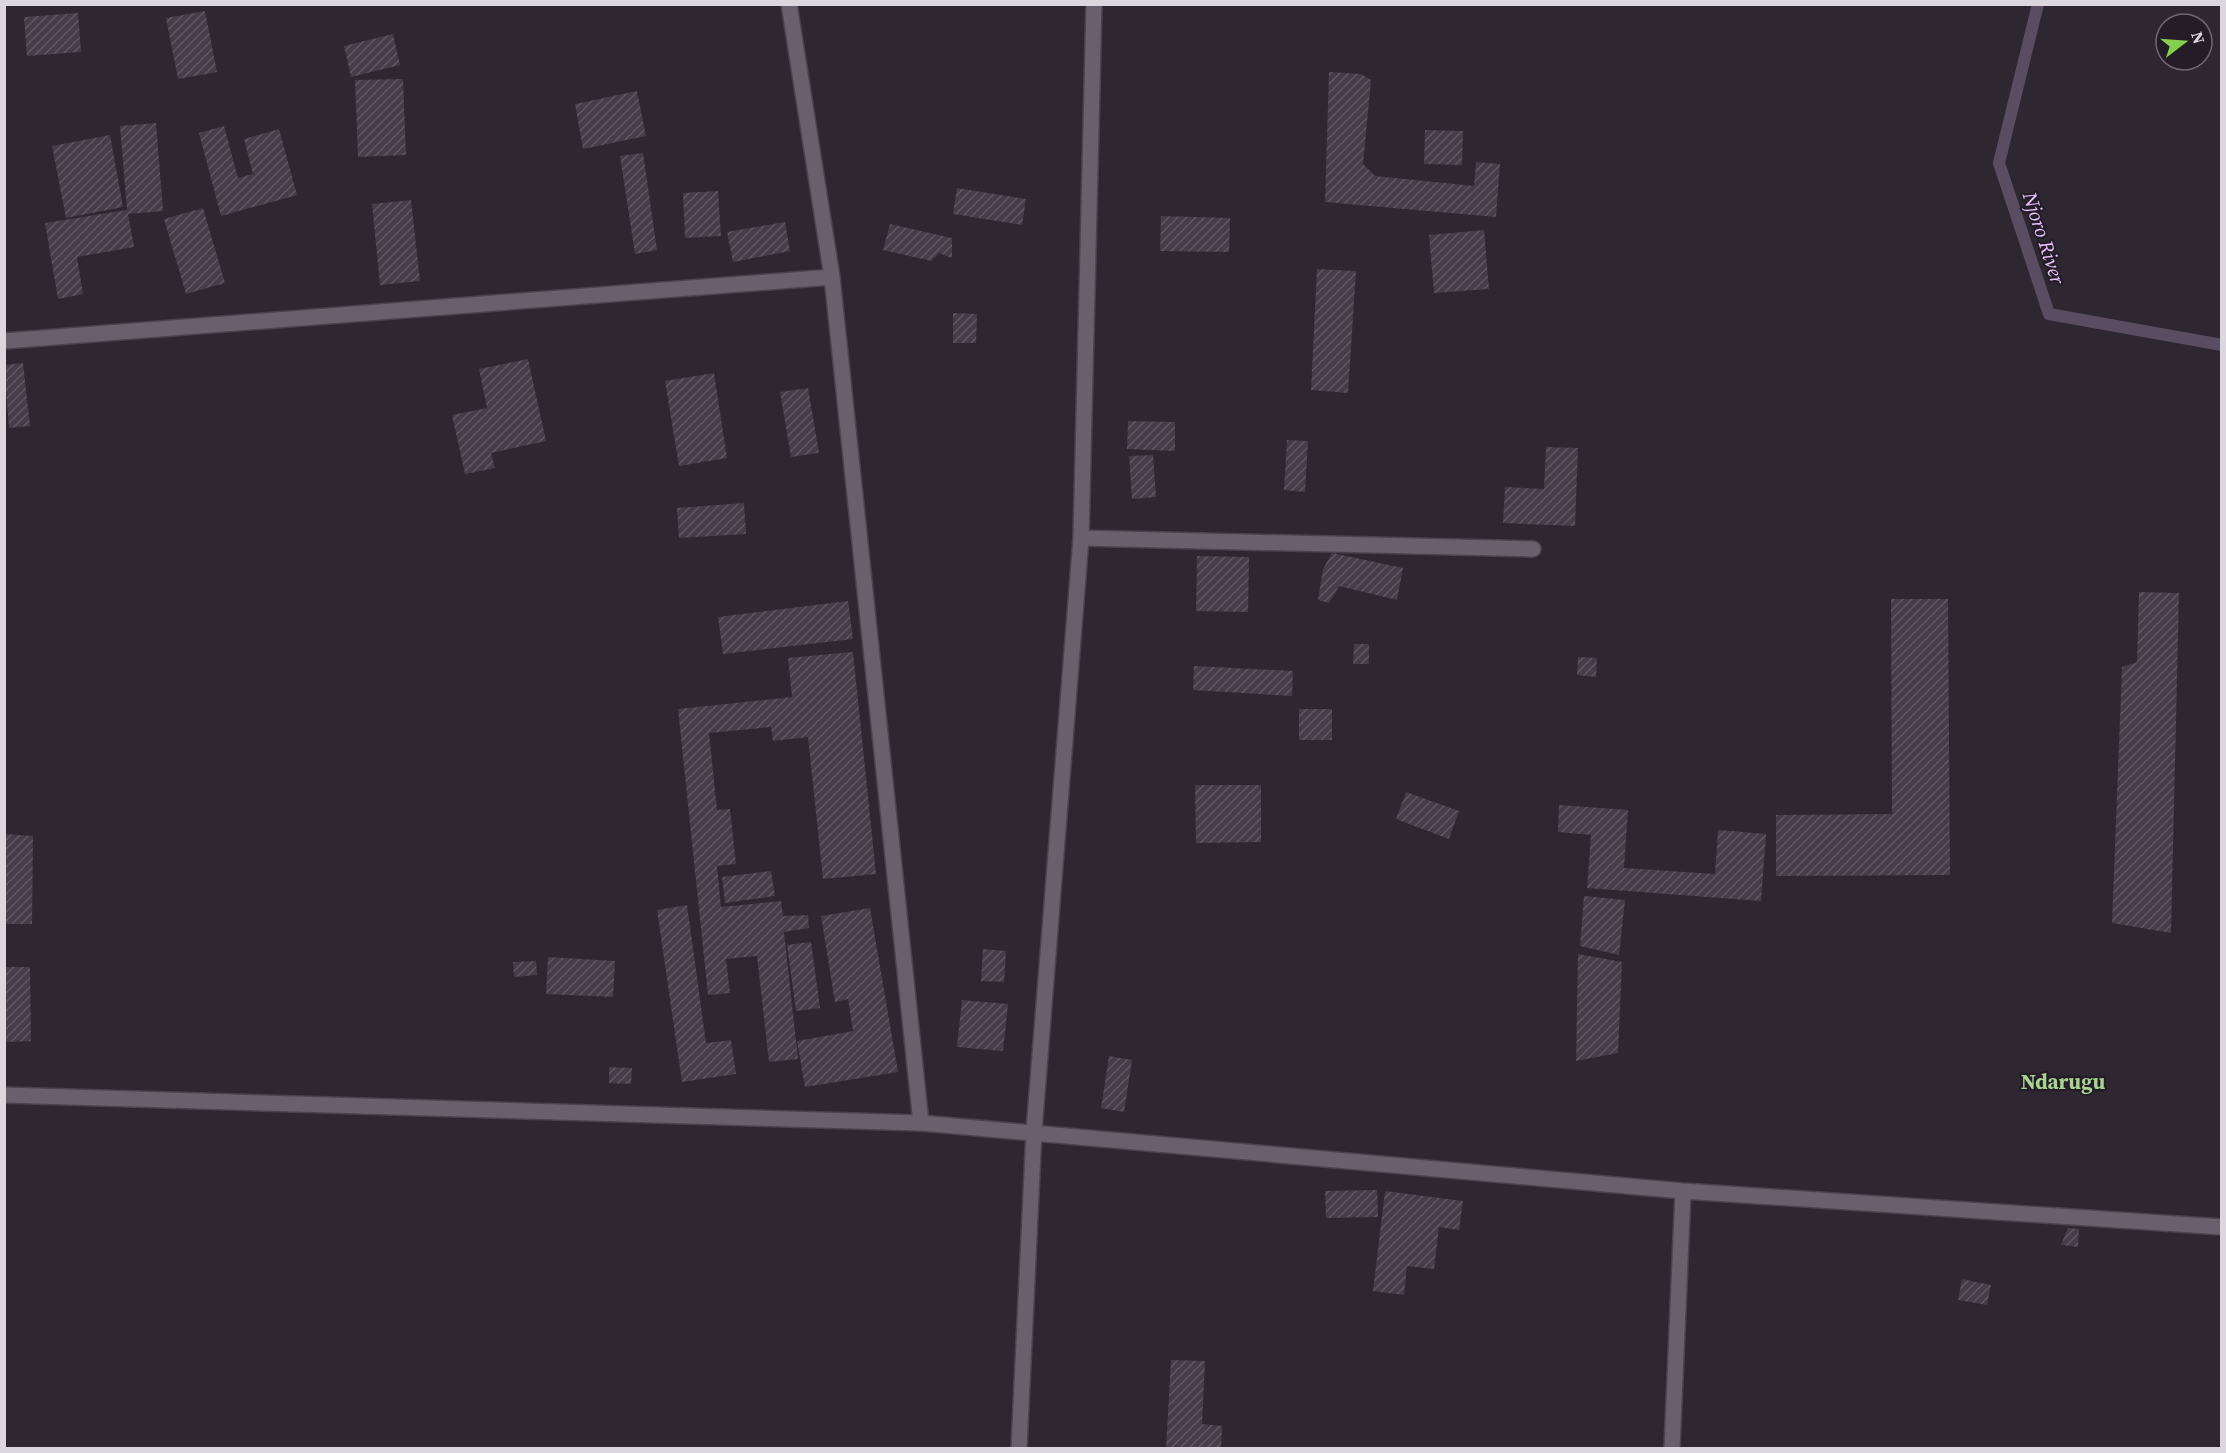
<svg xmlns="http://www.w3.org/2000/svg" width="2226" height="1453" font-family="'Source Serif 4',serif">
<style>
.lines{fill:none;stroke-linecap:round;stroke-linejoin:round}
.stream{stroke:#5a4c61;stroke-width:12}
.building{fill:url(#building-hatch)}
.minor-casing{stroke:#49434d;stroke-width:18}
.minor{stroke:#68606d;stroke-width:15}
.labels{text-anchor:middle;stroke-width:4.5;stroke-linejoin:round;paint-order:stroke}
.water-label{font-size:20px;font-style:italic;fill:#e9c3fb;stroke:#241d28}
.quarter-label{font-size:21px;font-weight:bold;fill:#a9d391;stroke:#241d28}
</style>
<defs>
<pattern id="building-hatch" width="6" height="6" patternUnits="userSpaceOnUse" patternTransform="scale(1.5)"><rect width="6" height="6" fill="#453d49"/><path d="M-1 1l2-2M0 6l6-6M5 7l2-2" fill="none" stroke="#5f5863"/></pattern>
</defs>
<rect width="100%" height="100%" fill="#2e2732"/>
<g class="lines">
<path class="stream" d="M2038,4L1999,163L2049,314L2222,345"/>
</g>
<path class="building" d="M205,11L217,72L178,79L166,18Z
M78,13L81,52L27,56L24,17Z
M393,34L400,65L351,77L344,46Z
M1329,72L1361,74L1371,80L1363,164L1375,176L1474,186L1476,162L1500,164L1496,217L1325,202Z
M403,79L406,155L358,157L355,80Z
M637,91L646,136L583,149L575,104Z
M156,123L163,211L128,214L134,247L77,257L83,294L58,299L45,223L127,210L120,126Z
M224,126L238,178L253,174L244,139L279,129L297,195L221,216L199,133Z
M1425,130L1463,131L1462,165L1424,164Z
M110,135L123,207L66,218L52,146Z
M643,153L657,250L635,254L620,156Z
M957,188L1026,199L1022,225L953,214Z
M718,191L721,236L685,238L683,193Z
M411,200L420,281L380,285L372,204Z
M203,208L225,283L186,294L164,219Z
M1161,216L1230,218L1229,252L1160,251Z
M785,222L790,251L733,262L727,232Z
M890,224L952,238V258L939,253L931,261L883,250Z
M1484,230L1489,289L1434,293L1429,235Z
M1317,269L1356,271L1348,393L1311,390Z
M953,313L977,314L976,343H953Z
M528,359L546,441L491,453L495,468L465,474L452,415L487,408L479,369Z
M23,363L30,426L9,428L4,365Z
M714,373L727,458L679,466L665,381Z
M808,388L819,453L791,457L780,392Z
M1128,421L1175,422V451L1127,449Z
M1287,440L1308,441L1305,492L1284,490Z
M1546,447L1578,448L1575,526L1503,523L1505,487L1544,489Z
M1153,455L1156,497L1132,499L1129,456Z
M744,503L746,534L679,538L677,508Z
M1332,553L1403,568L1397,600L1339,586L1329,603L1318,600L1323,569Z
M1197,556L1249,557L1248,612L1196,611Z
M2139,592L2179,593L2171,933L2112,923L2122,667L2137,662Z
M1891,599H1948L1950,875L1776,876V815L1892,814Z
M848,601L853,639L723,654L718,617Z
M1354,644H1369V664H1353Z
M853,652L876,874L823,879L808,737L773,741L771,727L709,733L717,810L730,809L736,864L717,866L721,907L781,901L783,916L808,915L809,928L784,932L798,1059L769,1062L757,956L726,959L730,993L708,995L678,709L792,697L788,658Z
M1578,657L1597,658L1596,677L1577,675Z
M1194,666L1293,671L1292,696L1193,690Z
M1299,709H1332V740H1299Z
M1195,785H1261V842L1196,843Z
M1406,792L1459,811L1449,839L1396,819Z
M1559,805L1628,810L1624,868L1715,874L1718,830L1766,834L1761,901L1587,888L1591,835L1558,832Z
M4,834L33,836L32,924H4Z
M771,871L775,896L725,903L722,877Z
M1584,896L1625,900L1619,955L1580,946Z
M687,905L706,1043L731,1040L736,1074L682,1082L657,910Z
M870,908L898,1072L805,1087L797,1041L853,1031L848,999L835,1002L821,916Z
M811,942L820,1008L796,1011L787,945Z
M983,949L1006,951L1004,982L981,981Z
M1578,954L1622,962L1618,1053L1576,1061Z
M548,957L615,961L613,997L546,994Z
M536,961L537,975L514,977L513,962Z
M6,967H30L31,1041L5,1042Z
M962,1000L1008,1004L1003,1051L957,1047Z
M1109,1056L1132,1060L1124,1112L1101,1108Z
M609,1067L632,1068L631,1084L609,1083Z
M1377,1190L1378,1217L1326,1218L1325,1191Z
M1385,1191L1463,1201L1459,1230L1439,1227L1434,1269L1407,1266L1404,1295L1373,1291Z
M2068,1228L2079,1229L2078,1247L2061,1245Z
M1962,1279L1991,1285L1987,1305L1958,1300Z
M1171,1360L1205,1361L1202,1424L1222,1426L1221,1448H1166Z"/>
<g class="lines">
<g class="minor-casing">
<path id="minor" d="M789,4L832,277L921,1123
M4,341L832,277
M1081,538L1533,549
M4,1095L921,1123L1683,1191L2222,1227
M1019,1448L1034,1131L1081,538L1094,4
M1672,1448L1683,1191"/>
</g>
<use href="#minor" class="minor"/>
</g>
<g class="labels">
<g class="water-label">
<text transform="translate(2044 238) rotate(72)" y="7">Njoro River</text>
</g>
<g class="quarter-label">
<text x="2063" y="1089">Ndarugu</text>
</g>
</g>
<rect width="2226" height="1453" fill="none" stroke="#dcd7de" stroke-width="12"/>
<g transform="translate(2184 42) rotate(73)"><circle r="28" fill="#241d28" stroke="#6e6771" stroke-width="1.5"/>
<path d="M0-4.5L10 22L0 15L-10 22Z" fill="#84d04e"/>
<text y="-9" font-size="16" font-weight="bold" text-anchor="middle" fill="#dcd7de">N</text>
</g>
</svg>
